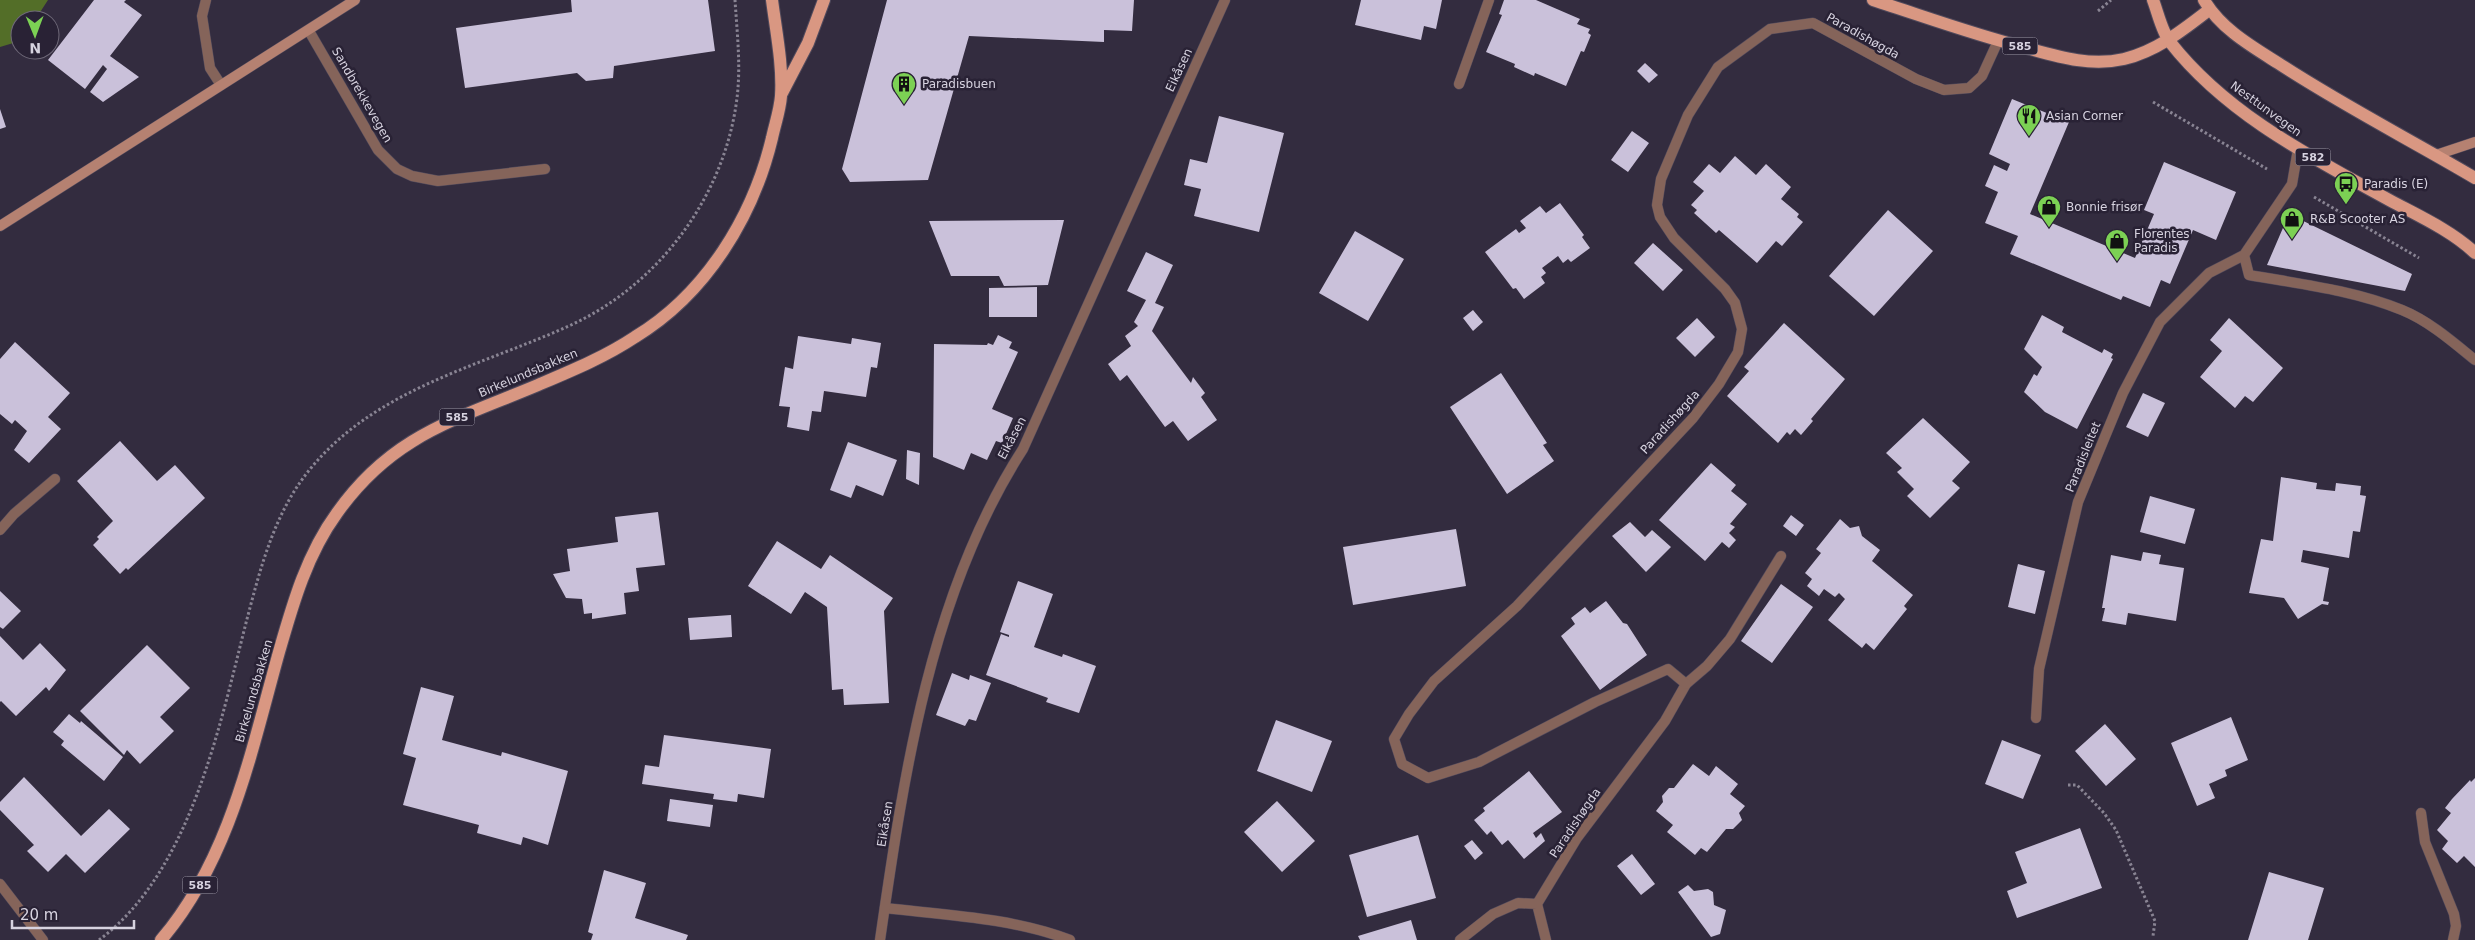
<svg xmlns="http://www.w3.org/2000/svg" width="2475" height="940" font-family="'DejaVu Sans',sans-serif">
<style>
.forest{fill:#536e28}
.building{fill:#cac1da}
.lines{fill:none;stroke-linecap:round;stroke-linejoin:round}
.lane-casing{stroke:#514a5c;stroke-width:11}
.street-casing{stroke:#514a5c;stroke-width:11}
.secondary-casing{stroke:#514a5c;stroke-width:11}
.primary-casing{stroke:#514a5c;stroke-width:14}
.path{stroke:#898493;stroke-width:3;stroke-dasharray:2.5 2.5;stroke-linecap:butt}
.lane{stroke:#85645a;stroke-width:10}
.street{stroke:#85645a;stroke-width:10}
.secondary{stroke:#b58171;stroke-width:10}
.primary{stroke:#d99782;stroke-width:12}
.labels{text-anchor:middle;stroke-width:5;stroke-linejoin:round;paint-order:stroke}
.shield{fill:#292235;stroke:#a39ead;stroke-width:1}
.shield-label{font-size:11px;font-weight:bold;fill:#d7d3e0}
.street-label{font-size:12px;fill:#d7d3e0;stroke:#292235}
.poi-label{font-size:12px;fill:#d7d3e0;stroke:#292235;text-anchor:start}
</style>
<rect width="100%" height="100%" fill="#332c3f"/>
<path class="forest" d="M0,0H48L35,20H20V41L0,47Z"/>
<path class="building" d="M94,0H126L124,2L142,15L110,56L139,77L103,102L90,92L107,69L103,65L85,89L48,60Z
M571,0H708L715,51L614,66L613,78L586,81L577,73L465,88L456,28L572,12Z
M887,0H1134L1132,31L1104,30V42L969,36L928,180L850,182L842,169Z
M1361,0H1442L1436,29L1424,26L1421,40L1355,25Z
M1504,0H1536L1580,19L1577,24L1590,29L1588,33L1591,35L1584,52L1581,51L1566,86L1535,73L1534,76L1514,67L1515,64L1486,52L1502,15L1499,14Z
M1645,63L1658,75L1649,83L1637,71Z
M2012,99L2069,122L2030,214L2135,258L2154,214L2144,210L2164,162L2236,192L2216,240L2193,230L2170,284L2161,280L2150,307L2123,296L2121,300L2010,254L2018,236L1985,223L1998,192L1985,186L1994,165L2007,171L2010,164L1989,154Z
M0,109L6,127L0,129Z
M1219,116L1284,133L1259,232L1194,216L1201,189L1184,185L1190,159L1207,163Z
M1632,131L1649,143L1628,172L1611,160Z
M1735,156L1756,175L1766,164L1791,187L1781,199L1799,214L1797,217L1803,222L1782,246L1776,241L1757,263L1719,230L1716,233L1694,213L1697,210L1691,205L1704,191L1693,182L1709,164L1720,173Z
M1560,203L1584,235L1582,237L1590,248L1571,262L1568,259L1563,263L1558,256L1542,268L1546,273L1541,277L1545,283L1524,299L1516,288L1513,289L1485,252L1516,229L1519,233L1526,228L1520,221L1540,206L1546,213Z
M1888,210L1933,251L1874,316L1829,276Z
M2289,214L2412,274L2405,291L2267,265Z
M1064,220L1048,285L1004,286L999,276H951L929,221Z
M1355,231L1404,259L1368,321L1319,293Z
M1653,243L1683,270L1663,291L1634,263Z
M1146,252L1173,265L1155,303L1164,307L1152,331L1191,383L1193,377L1205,393L1201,397L1217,420L1188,441L1173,421L1165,427L1127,375L1120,381L1108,364L1131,346L1125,336L1138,326L1134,322L1146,300L1127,291Z
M1037,287V317H989V288Z
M1473,310L1483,322L1473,331L1463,318Z
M2042,315L2064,327L2062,332L2102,353L2104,349L2113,354L2111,358L2113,359L2077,429L2045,412L2024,392L2034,374L2037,376L2042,367L2024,349Z
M1697,318L1715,337L1695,357L1676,338Z
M2229,318L2283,368L2253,402L2245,396L2235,408L2200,377L2222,351L2210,340Z
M1784,323L1845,379L1811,419L1813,421L1801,435L1795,429L1790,435L1787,432L1778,443L1727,396L1749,371L1744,367Z
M998,335L1012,342L1009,348L1018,352L992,409L1013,418L1002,443L996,441L987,460L971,453L964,470L933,457L934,344L987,345L988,343L993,345Z
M798,336L851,344L852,338L881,343L877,368L871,367L866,397L824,391L821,412L812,411L809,431L787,427L790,407L779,406L785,367L793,369Z
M15,342L70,393L48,417L61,429L29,463L14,450L27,431L15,420L12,424L0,414V359Z
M1501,373L1547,443L1543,445L1554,461L1507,494L1450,407Z
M2143,393L2165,403L2148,437L2126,427Z
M1923,418L1970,462L1952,481L1960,488L1930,518L1907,496L1914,489L1897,472L1902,468L1886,453Z
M120,441L157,481L175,465L205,498L128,570L126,568L120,574L93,545L99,539L97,537L113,521L77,481Z
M848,442L897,460L883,496L856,485L851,498L830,490Z
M907,450L920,453L919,485L906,479Z
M1711,463L1736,485L1731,491L1747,504L1730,524L1735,527L1729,533L1736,540L1729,548L1722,542L1705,561L1659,520Z
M2281,477L2317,483L2316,489L2335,491L2336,483L2361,486L2360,495L2366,496L2360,532L2353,531L2349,558L2303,550L2301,562L2329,568L2323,601L2329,602L2328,605L2322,604L2298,619L2284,598L2249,593L2261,539L2273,541Z
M2150,496L2195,509L2185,544L2140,532Z
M658,512L665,565L636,568L639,591L624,593L626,614L592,619V613L584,614L582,599L566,598L553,574L570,571L567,549L618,542L615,517Z
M1791,515L1804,525L1796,536L1783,526Z
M1840,519L1850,528L1859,526L1862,536L1880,550L1872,561L1913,595L1904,606L1907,609L1874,650L1866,643L1862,648L1828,620L1845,599L1839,593L1835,597L1824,589L1819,596L1807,586L1812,579L1805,573L1821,553L1816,549Z
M1630,522L1645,537L1652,530L1671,547L1646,572L1612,536Z
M1456,529L1466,586L1353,605L1343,547Z
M777,541L821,569L830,555L893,598L884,611L889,703L844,705L843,689L832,690L827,607L805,592L791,614L748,586Z
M2143,552L2161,555L2159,564L2184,568L2176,621L2128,613L2126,625L2102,621L2105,608H2102L2111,555L2141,561Z
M2018,564L2045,571L2035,614L2008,607Z
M1018,581L1053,594L1034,647L1062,657L1063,654L1096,666L1079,713L1046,702L1048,698L986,675L1001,634L1009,637V635L1000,632Z
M1781,584L1813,607L1772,663L1741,641Z
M0,591L21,611L3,629L0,627Z
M1606,601L1623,623L1627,624L1647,655L1600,690L1561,636L1575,624L1571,618L1585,607L1590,613Z
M731,615L732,637L690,640L688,618Z
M0,636L23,660L40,643L66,670L49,691L46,687L16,716L1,701L0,702Z
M147,645L190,688L160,717L174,731L140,764L127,750L124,755L80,711Z
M952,673L969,680L970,675L991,683L976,721L969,719L965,726L936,715Z
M421,687L454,696L442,740L501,756L502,752L568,771L548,845L523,837L521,845L477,833L479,825L403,805L416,758L403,754Z
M69,714L80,723L81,721L123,757L104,781L61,745L64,741L53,732Z
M2231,717L2248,760L2225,770L2227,776L2209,784L2215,798L2197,806L2171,743Z
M1276,720L1332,741L1312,792L1257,771Z
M2105,724L2136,759L2106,786L2075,751Z
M664,735L771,749L764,798L738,794L737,802L713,799L714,794L642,784L645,765L659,767Z
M2002,740L2041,755L2023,799L1985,784Z
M1693,764L1709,776L1716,766L1738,784L1730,794L1745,806L1739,813L1742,820L1733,829H1726L1707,852L1701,848L1695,855L1667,832L1673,825L1656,811L1663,802L1662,796L1669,788H1674Z
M1529,771L1562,812L1533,833L1536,838L1541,833L1545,841L1524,859L1508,840L1502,845L1491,831L1487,835L1474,820L1485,811L1483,808Z
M24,777L81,836L109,809L130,829L85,873L66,854L48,872L27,851L34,845L0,810V802Z
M2475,778V867L2464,856L2457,863L2442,849L2448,841L2437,830L2451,813L2445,808L2452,799L2470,780L2471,782Z
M670,799L713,805L710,827L667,821Z
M1277,801L1315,841L1282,872L1244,832Z
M2080,828L2102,888L2017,918L2007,891L2027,883L2015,852Z
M1418,835L1436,898L1367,917L1349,855Z
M1472,840L1483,853L1475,860L1464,846Z
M1632,854L1655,884L1641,895L1617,866Z
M604,870L646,883L635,918L688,935L686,940H591L593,934L588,932Z
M2269,872L2324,888L2308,940H2248Z
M1688,885L1694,891L1708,889L1713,892L1714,905L1726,910L1720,934L1711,937L1678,892Z
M1411,920L1417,940H1360L1358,936Z"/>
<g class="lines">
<g class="lane-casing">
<path id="lane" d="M206,0L202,16L210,68L221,85
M309,31L378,150L397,169L412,176L438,181L545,169
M1459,84L1489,0
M2244,255L2249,275C2300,284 2353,290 2402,310C2429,321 2453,342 2475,360
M0,530L14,514L55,479
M2036,718L2039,669L2078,502L2123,393L2160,322L2209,273L2244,255L2292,184L2298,149
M2421,813L2425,842L2454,914L2456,926L2453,940
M0,884L43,940
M885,908C946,915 1013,918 1070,940
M1460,940L1493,914L1518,903L1537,904
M1546,940L1537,904L1577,838L1665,721L1686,684L1707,666L1730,639L1781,556"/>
</g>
<g class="street-casing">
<path id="street" d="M1686,684L1668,669L1595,702L1479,762L1428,778L1402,764L1394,739L1409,714L1434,681L1517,606L1693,418L1719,384L1738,352L1742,329L1735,303L1725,289L1674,238L1660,217L1657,205L1661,179L1688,115L1718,67L1770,29L1813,23L1916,79L1944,90L1969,88L1982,76L1998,41
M880,940C904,774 930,593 1023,449L1225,0"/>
</g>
<g class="secondary-casing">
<path id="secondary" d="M2436,155L2475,142
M0,226L355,0"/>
</g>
<g class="primary-casing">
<path id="primary" d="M1873,0C1923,16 1972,34 2023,47C2056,56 2089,67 2124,59C2157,51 2183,30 2209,10
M2153,0C2158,13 2162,32 2170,42C2227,115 2313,158 2391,201C2419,216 2452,231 2475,253
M2204,0C2220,28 2251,46 2278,63C2342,105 2409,139 2475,178
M782,93L808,43L824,0
M161,940C230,859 251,752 279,652C293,603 307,554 337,513C392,435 455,420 538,385C571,371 605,357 635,337C706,294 753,217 772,138C775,124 780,110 781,96C783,65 776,31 772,0"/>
</g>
<path class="path" d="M2098,11L2111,0
M2153,102L2267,169
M2314,197L2419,258
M2068,785H2077L2104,813L2116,830L2155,921L2153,936
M99,940C191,872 220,724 247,619C261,566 275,511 311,468C377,388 481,366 571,325C660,284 725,195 737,98C741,66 737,32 735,0"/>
<use href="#lane" class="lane"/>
<use href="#street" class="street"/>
<use href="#secondary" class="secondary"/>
<use href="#primary" class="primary"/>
</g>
<defs>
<g id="building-pin" transform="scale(1.25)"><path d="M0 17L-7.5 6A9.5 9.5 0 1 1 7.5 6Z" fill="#7cd154" stroke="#292235"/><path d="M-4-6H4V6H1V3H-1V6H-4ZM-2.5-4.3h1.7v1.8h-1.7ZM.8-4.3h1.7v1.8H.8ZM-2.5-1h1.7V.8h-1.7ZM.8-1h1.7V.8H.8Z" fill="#111"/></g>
<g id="restaurant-pin" transform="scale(1.25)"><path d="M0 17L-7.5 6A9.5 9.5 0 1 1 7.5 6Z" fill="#7cd154" stroke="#292235"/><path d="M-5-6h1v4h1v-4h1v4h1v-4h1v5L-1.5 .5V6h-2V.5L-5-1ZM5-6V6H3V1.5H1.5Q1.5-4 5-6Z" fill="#111"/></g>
<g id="bus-pin" transform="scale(1.25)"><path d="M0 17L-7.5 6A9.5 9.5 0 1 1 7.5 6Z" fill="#7cd154" stroke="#292235"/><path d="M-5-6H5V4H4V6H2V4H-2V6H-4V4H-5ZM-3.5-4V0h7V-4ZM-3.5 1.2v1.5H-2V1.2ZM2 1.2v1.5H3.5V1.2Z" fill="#111"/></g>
<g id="shop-pin" transform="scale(1.25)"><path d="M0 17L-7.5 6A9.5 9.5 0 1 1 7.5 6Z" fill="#7cd154" stroke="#292235"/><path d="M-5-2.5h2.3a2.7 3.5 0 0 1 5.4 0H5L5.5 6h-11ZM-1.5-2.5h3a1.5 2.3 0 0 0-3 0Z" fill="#111"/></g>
</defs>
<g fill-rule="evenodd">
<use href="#building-pin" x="904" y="84"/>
<use href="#restaurant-pin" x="2029" y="116"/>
<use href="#bus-pin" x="2346" y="184"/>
<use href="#shop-pin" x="2049" y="207"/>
<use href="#shop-pin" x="2292" y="219"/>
<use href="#shop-pin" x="2117" y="241"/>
</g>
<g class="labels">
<g class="shield">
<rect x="2002.5" y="37.5" width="35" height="17" rx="4"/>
<rect x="2295.5" y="148.5" width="35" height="17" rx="4"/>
<rect x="439.5" y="408.5" width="35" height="17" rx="4"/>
<rect x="182.5" y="876.5" width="35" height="17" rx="4"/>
</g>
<g class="shield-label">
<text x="2020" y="50">585</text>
<text x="2313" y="161">582</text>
<text x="457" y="421">585</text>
<text x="200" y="889">585</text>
</g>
<g class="street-label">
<text transform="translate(1863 36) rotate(29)" y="4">Paradishøgda</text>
<text transform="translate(1179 70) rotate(-65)" y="4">Eikåsen</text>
<text transform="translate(362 95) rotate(60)" y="4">Sandbrekkevegen</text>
<text transform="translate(2266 109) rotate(36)" y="4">Nesttunvegen</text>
<text transform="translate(528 373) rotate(-23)" y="4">Birkelundsbakken</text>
<text transform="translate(1670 422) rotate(-48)" y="4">Paradishøgda</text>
<text transform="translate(1012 438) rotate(-62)" y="4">Eikåsen</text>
<text transform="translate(2083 457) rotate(-68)" y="4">Paradisleitet</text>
<text transform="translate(254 691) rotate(-74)" y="4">Birkelundsbakken</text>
<text transform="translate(1575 823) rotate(-56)" y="4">Paradishøgda</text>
<text transform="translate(885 824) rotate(-81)" y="4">Eikåsen</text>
</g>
<g class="poi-label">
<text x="922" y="88">Paradisbuen</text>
<text x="2046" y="120">Asian Corner</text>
<text x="2364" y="188">Paradis (E)</text>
<text x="2066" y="211">Bonnie frisør</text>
<text x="2310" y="223">R&amp;B Scooter AS</text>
<text x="2134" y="238">Florentes<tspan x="2134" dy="14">Paradis</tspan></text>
</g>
</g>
<g transform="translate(35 35) rotate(179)"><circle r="24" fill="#292235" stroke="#6f6979"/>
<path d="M0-4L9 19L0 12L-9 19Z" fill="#7cd154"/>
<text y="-8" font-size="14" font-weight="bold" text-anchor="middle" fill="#d7d3e0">N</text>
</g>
<path d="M12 920v8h122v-8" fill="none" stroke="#d7d3e0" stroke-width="2.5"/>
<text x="20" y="920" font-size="15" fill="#d7d3e0" stroke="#292235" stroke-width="4" paint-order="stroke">20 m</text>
</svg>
